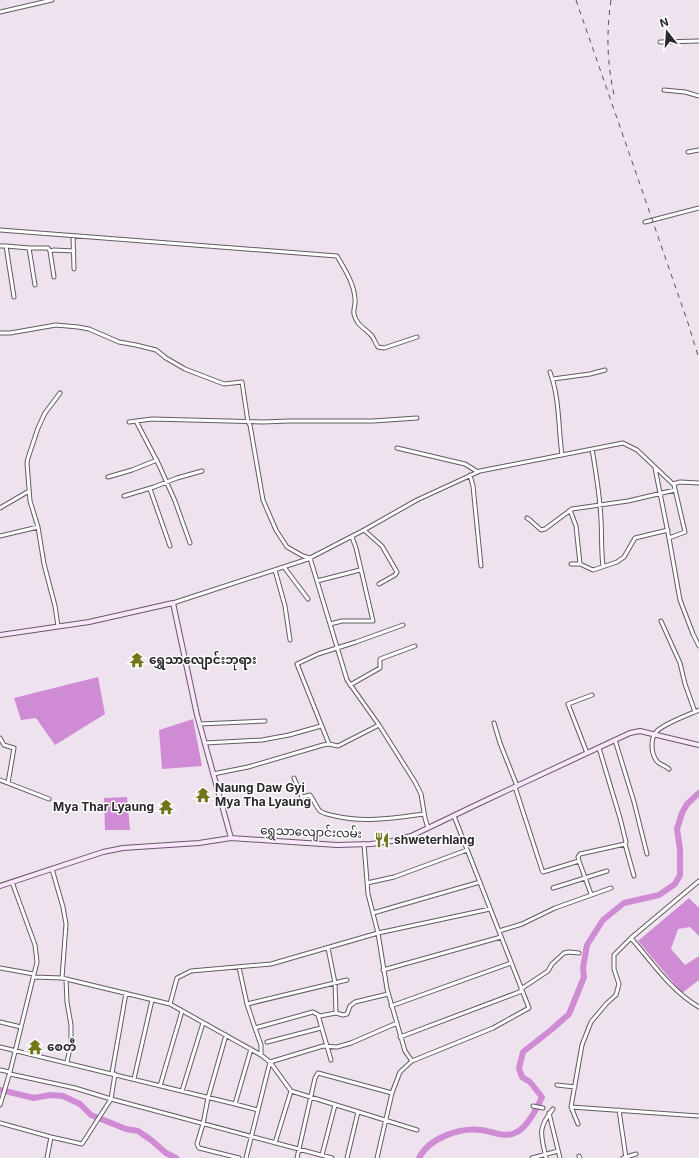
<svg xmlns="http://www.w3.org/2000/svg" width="699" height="1158" font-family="Inter,'Noto Sans Myanmar',sans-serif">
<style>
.water{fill:#cf8cd5}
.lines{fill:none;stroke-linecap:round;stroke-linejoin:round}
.river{stroke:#cf8cd5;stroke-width:6}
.street-casing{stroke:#635a64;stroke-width:5}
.secondary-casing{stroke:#635a64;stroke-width:6}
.street{stroke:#fff;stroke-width:3}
.secondary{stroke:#fbe6fd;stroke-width:4}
.rail{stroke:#575157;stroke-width:1;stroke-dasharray:5 5;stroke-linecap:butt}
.labels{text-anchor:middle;stroke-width:3;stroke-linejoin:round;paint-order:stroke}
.poi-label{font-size:12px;font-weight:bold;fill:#2b272c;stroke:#fff;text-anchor:start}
.street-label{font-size:12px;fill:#2b272c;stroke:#fff}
</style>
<rect width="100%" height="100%" fill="#eee2ee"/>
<path class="water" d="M98,677L105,714L55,745L36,718L21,720L14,698Z
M193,719L202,766L162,769L159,730Z
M127,797L130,830H105L104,798Z
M689,898L699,908V936L690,927L678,929L671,949L685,965L699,956V980L682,993L638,941Z"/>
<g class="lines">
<path class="river" d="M0,1090L34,1098L50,1095L63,1096L80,1104L91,1115L126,1129L138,1131L151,1140L166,1153L176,1158
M419,1158C429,1138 460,1127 481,1130C492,1131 505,1139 517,1132C528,1126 537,1108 542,1097L530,1082L522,1077L519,1068L523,1052L551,1030L569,1014L584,977L583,968L587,945L603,920L624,903L659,895L675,884L680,875V849L677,829L682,813L687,804L699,793"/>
<g class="street-casing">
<path id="street" d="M0,12L52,0
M660,42L699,41
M664,90L685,92L699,96
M688,152L699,150
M645,222L699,208
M0,230L337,256C344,268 354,283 355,299C356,304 353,309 354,314C356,325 366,329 372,336C374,339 376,344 378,347L384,348L417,337
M73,236L74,269
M0,246H6
M54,277L50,251L54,250L74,251
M35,285L29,248H48L50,251
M14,297L6,246L29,248
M0,333H10L56,325L78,327L89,329L119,342L136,345L156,350L166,358L185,369L224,384L242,382L248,422L250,425L263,500L276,530L287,547L303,556L310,558L347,680L379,725L415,782L421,794L425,818L428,828
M550,372C560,399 558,427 562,455
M553,379L590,374L605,370
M136,421L159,465L175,501L190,543
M129,422L152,419L263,422L289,421H373L417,418
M397,448L465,464L478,472
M592,449C596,472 600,496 601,520C602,535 601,551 603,566
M655,468L669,538
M470,475L473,486L481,566
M108,477L132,470L157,460
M673,484L680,482L699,483
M150,489L170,546
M124,496L154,487L177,478L202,471
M0,508L29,491
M570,510L576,526L580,564
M527,518L530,520L541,530L545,529L572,509L628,501L675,490
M364,530L382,546L397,572L395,575L379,584
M0,536L38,527
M571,564H580L593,570L617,562L624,557L635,538L668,530
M284,567L308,599
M275,570L285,606L290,640
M317,581L360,570
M173,603L308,559L364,530L417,500L480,471L623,443L637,450L674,485L685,532L669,538L680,600L693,634L699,646
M661,621L680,663L685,684L695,712
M330,624L342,621H373L356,548L352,537
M58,626L55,606L44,564L38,527L30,501L27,463L28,458L38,428L45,413L60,393
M350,685L380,668V659L415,646
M494,723L500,743L517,786
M200,724L265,721
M0,738L4,745L14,748L8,783
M615,740L634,802L647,854
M205,743L262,740L289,735L321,726
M329,744L297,664L318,654L356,642L403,625
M587,753L568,704L592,695
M669,769C665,765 659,765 656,760C651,752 650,738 657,731C665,723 688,715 699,710
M213,774L248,767L323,745L329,744L338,746L379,725
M294,778L302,797L310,795C314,800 316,807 320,811C324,814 331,815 335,816C365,823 394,818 424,814
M0,780L49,799
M515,787L542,870L543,872L579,861L578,857L580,854L625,844L626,842L620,818L599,748
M364,844L368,894L378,933L387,989L405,1051L412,1061
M625,844L634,876
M579,861L591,894
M52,869L63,907L66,924L62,978
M367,883L394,877L467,850
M553,888L607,871
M373,913L480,882
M499,931L522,924L555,908L611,888
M631,938C652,962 671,991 699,1007
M328,948L335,983L336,1013
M239,967L247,1004L255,1028L313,1012L320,1016L336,1013L343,1015L347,1014L350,1006L355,1002L388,994
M0,968L34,974
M383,970L501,937
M34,977L62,978L170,1004
M66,979L67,1002L71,1025V1044L67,1062
M521,989L548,971L552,964L564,953L569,952L579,953
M247,1004L347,980
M391,1006L511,963
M318,1015L331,1060
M0,1022L21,1027
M255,1028L261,1045V1055
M226,1035L208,1098L203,1124L197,1144L199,1148L239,1158
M400,1037L522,991
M267,1042L321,1028
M0,1047L235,1104L251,1049
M0,1070L10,1072
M112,1073L126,993
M10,1074L75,1088L111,1099L115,1074
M134,1079L152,1000
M557,1085L575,1087
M160,1086L182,1011
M182,1091L203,1023
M235,1104L258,1110
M0,1105L10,1072L37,962L35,945L12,882
M533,1106L543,1108
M571,1107L699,1116
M619,1110L626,1158
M549,1113L560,1158
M0,1123L51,1137L82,1144L111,1099L332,1158
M578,1124L571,1107L582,1045L591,1022L607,1003L616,995L619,984L614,969V955L631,938L699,881
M417,1130L291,1091L270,1062L261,1055L170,1004L177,978L191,971L271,964L378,933L490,909
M275,1143L291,1091
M322,1155L335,1105
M579,1156L580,1158
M47,1158L51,1137
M246,1158L270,1062L323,1046L337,1047L351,1043L397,1023
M297,1158L315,1078L318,1073L392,1093
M347,1158L358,1112
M377,1158L392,1093L400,1072L412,1061L493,1028L529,1008L454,816
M532,1158L558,1151
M546,1158C541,1134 537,1129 553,1109
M623,1158L636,1154"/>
</g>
<g class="secondary-casing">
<path id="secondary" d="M0,635L89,622L173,603L197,715L231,838
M0,886L103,852L123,848L199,843L231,838L337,845L371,844L392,841L411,836L428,828L478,804L630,733L640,731L699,745"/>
</g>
<use href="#street" class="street"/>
<use href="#secondary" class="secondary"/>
<path class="rail" d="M576,0L688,323L699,359
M611,0C606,34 607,65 615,99"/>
</g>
<defs>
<g id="temple-bare" transform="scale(1.2)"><path d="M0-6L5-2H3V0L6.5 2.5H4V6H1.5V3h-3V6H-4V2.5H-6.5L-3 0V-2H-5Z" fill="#73751b" stroke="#fff" stroke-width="2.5" paint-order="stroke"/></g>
<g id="restaurant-bare" transform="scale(1.2)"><path d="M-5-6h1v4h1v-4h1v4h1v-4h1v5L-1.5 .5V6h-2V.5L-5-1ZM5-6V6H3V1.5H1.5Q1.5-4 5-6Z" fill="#73751b" stroke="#fff" stroke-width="2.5" paint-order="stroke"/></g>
</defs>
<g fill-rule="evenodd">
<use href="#temple-bare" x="137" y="660"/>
<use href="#temple-bare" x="203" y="795"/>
<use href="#temple-bare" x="166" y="807"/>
<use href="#restaurant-bare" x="382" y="840"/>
<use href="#temple-bare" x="35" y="1047"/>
</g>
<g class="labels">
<g class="poi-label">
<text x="149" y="664">ရွှေသာလျောင်းဘုရား</text>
<text x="215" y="792">Naung Daw Gyi<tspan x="215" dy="14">Mya Tha Lyaung</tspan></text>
<text x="154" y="811" text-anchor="end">Mya Thar Lyaung</text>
<text x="394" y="844">shweterhlang</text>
<text x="47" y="1051">စေတီ</text>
</g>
<g class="street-label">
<text transform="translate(311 832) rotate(2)" y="4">ရွှေသာလျောင်းလမ်း</text>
</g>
</g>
<g transform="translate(667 32) rotate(343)" stroke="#ffffff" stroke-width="3" paint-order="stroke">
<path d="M0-3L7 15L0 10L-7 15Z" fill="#2b272c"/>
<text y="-6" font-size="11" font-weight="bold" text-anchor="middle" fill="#2b272c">N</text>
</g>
</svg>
